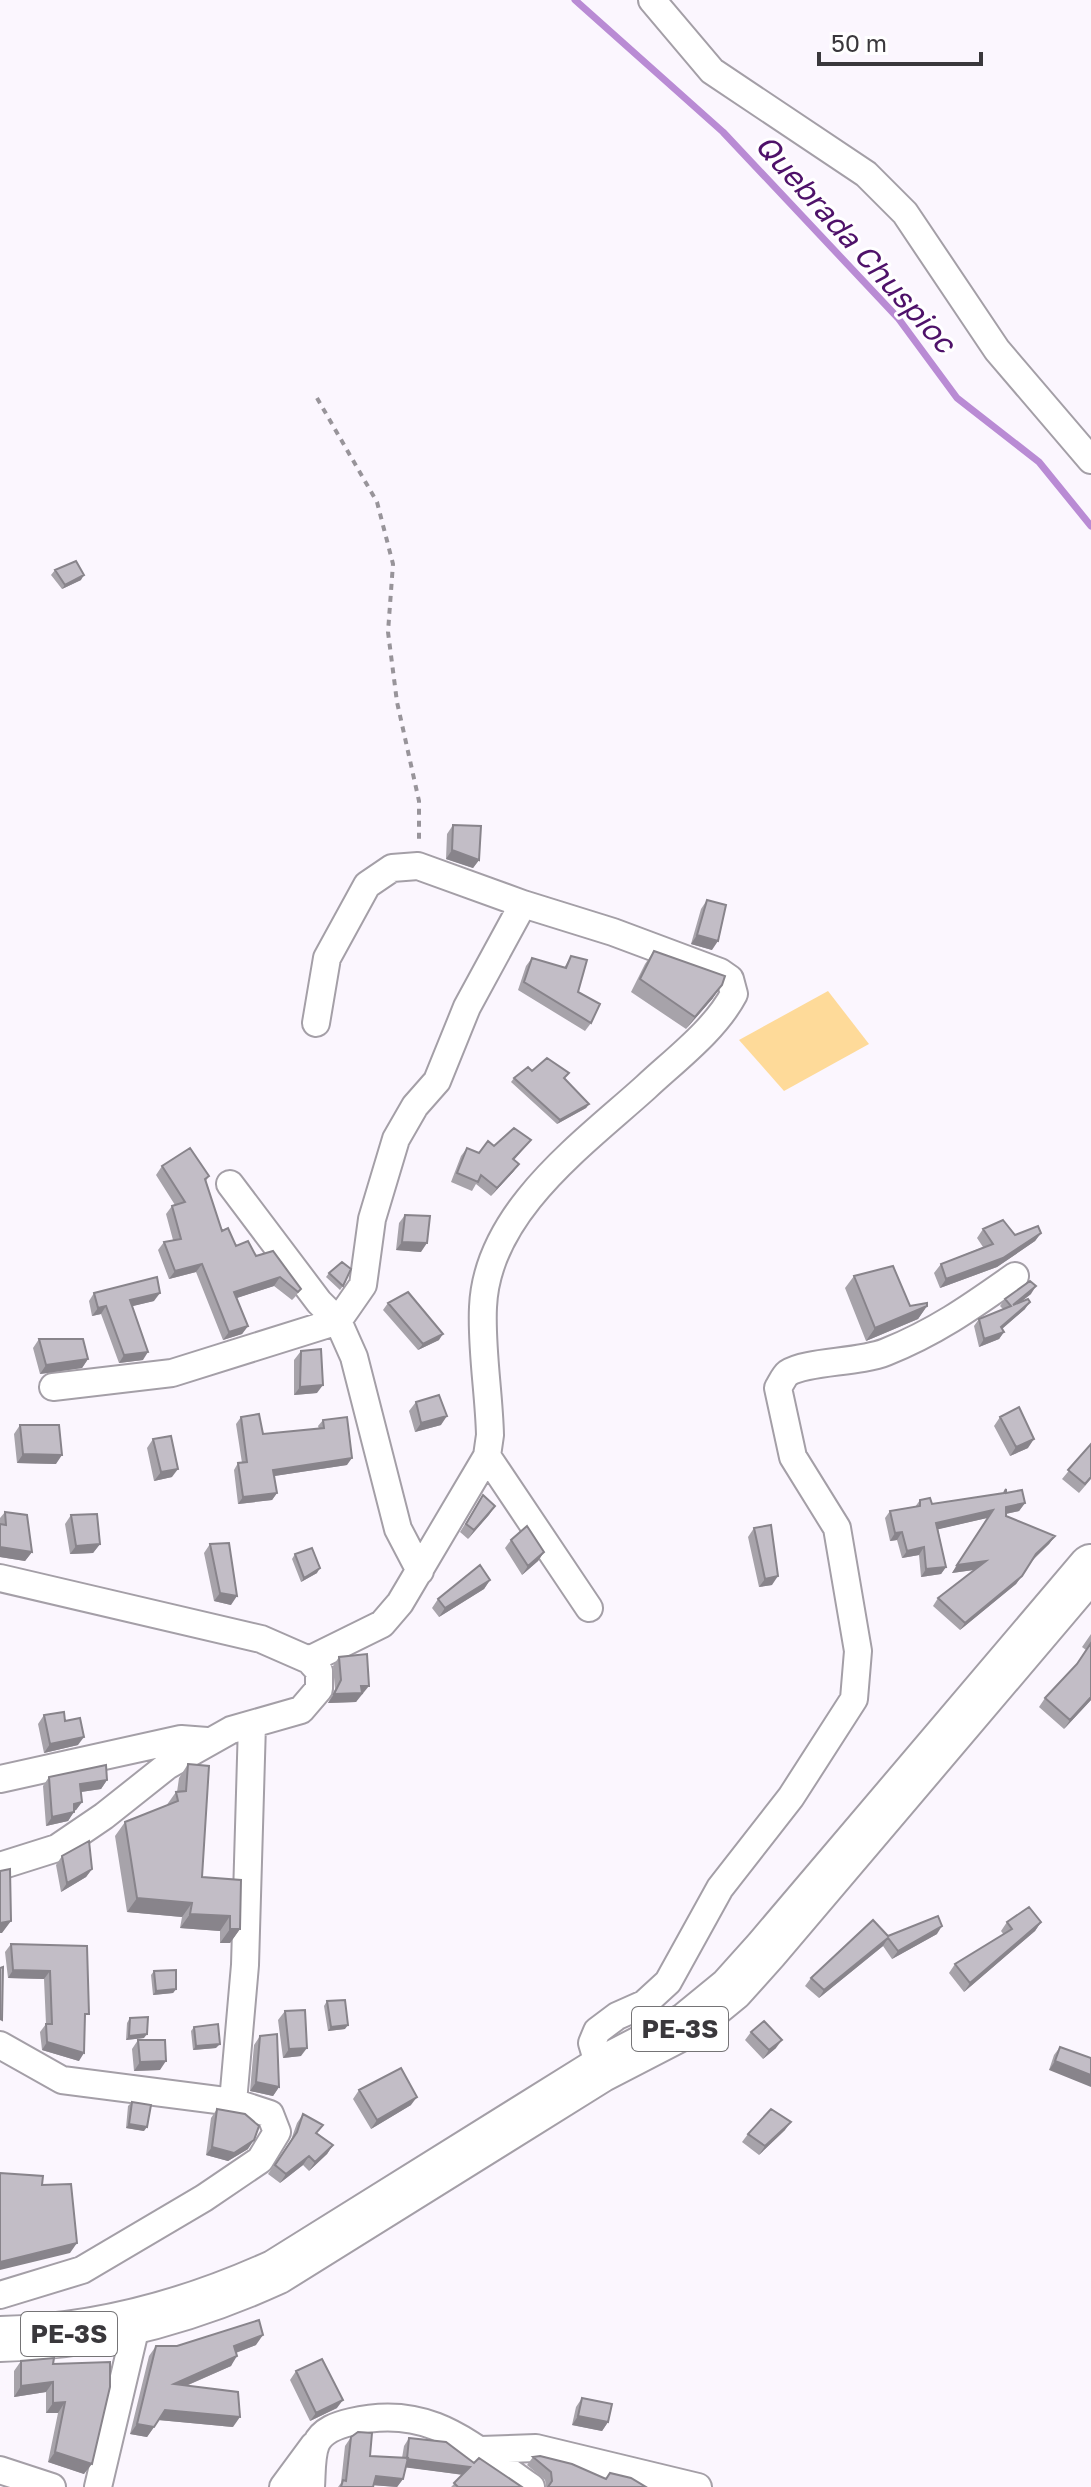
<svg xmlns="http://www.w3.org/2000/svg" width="1091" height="2487" font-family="'Golos Text',sans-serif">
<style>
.green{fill:#feda99}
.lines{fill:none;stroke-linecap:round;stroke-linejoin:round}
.stream{stroke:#b98bd4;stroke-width:7}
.street-casing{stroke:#a49fa7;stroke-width:30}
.highway-casing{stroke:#a49fa7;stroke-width:48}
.path{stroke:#98949a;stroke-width:4;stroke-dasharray:6 6;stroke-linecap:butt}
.street{stroke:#fff;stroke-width:26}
.highway{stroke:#fff;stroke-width:44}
.wall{fill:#a7a3aa}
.shaded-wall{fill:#88848b}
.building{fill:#c2bdc6;stroke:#88848b;stroke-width:2}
.labels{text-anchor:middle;stroke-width:6;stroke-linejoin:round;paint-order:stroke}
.shield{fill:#fff;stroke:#757476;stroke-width:2}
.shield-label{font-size:26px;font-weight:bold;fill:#3a383c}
.water-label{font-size:30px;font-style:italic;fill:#4e1169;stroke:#fff}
</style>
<rect width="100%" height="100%" fill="#fbf6fe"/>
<path class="green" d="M828,991L869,1044L784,1091L739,1040Z"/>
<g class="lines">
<path class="stream" d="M575,0L723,132L898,318L957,398L1039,462L1091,526"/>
<g class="street-casing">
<path id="street" d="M652,0L712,71L866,174L905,213L997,350L1091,460
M230,1184L319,1302L338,1321L354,1357L398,1529L420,1571
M53,1387L172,1373L338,1321L363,1285L372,1219L396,1139L415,1106L437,1081L467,1007L523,904L418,866L392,868L367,885L327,958L316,1023
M487,1456L589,1608
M0,1578L261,1639L309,1660L319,1671V1689L301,1710L231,1730L167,1766L104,1816L57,1848L0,1866
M309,1660L382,1624L400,1603L487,1456L490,1435C489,1393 481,1349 483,1307C487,1212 583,1144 646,1087C676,1059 715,1030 734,994L730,979L720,972L613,932L523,904
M0,1779L181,1739L207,1741
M0,2045L62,2080L233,2102L270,2114L277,2132L260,2160L204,2198L82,2270L0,2295
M600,2070L592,2043L597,2031L617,2016L644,2004L668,1982L720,1888L791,1797L854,1699L858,1651L837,1528L793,1457L778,1388C781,1383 784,1376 788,1373C806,1361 859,1363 886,1352C936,1332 971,1307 1015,1276
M233,2102L245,1965L252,1724
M481,2450L536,2448L698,2487
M0,2470L52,2487
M98,2487L137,2322
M283,2487L314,2445
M311,2487C312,2474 311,2456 316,2444C322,2430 338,2425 351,2422C431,2403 471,2446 531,2487"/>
</g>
<g class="highway-casing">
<path id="highway" d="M0,2339C98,2337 188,2312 276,2272L600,2070L687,2025L731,1989L766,1950L1091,1567"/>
</g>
<path class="path" d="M317,398L377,502L393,564L388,632L397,702L419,801V844"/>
<use href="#street" class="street"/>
<use href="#highway" class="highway"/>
</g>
<path class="wall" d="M55,570L81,580L62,589L51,575Z
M453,825L479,860L473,868L446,859L447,834Z
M707,900L712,950L691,944L701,909Z
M654,951L713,998L686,1029L631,992L645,964Z
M571,956L578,992L591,1023L585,1031L518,990L526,966L532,958L564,968Z
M532,1071L564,1078L589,1104L586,1108L557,1124L511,1082L514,1078Z
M531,1140L514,1160L519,1164L513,1172L491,1196L476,1184L472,1191L451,1182L461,1156L467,1148L479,1153L494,1146Z
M162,1166L209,1176L206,1181L222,1231L236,1246L256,1256L301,1289L295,1297L292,1300L274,1286L236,1298L248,1326L242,1334L223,1340L196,1272L169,1279L158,1250L164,1242L173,1240L166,1214L172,1206L175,1205L156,1175Z
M405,1215L421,1252L396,1250L399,1223Z
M983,1229L1015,1235L1041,1233L1035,1241L997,1267L940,1288L934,1273L941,1264L983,1247L977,1238Z
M329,1273L343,1286L340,1290L326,1277Z
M854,1276L910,1306H927L918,1319L866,1341L845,1288Z
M94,1293L154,1301L132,1306L143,1360L119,1363L101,1314L92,1316L89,1301Z
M1031,1294L1020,1302L1025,1309L1002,1329L1004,1332L999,1339L979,1347L974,1326L979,1319L1003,1309L1000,1306L1005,1299Z
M388,1303L439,1340L418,1350L383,1310Z
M39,1339L88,1359L82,1368L40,1374L33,1348Z
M301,1351L317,1393L294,1395V1360Z
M416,1402L441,1425L415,1432L409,1411Z
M241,1417L263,1434L319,1429L318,1426L323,1420L347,1465L274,1476L277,1493L272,1500L238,1504L234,1470L238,1463H242L236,1424Z
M1000,1417L1028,1448L1010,1456L994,1426Z
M20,1425L56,1464L17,1463L14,1434Z
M153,1439L172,1477L154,1481L147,1448Z
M1091,1444V1479L1079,1493L1062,1479Z
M1006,1493L1025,1503L1019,1511L1006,1514V1516L1055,1536L1049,1544L1032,1561L1016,1584L960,1630L933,1606L938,1598L974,1570L952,1573L987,1518L938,1529L946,1567L941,1574L921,1577L919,1555L902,1558L897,1540L890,1541L885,1518L890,1511L915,1507L920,1500L932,1504Z
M483,1495L495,1506L468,1539L460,1532Z
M5,1512L32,1552L25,1561L0,1557V1518Z
M71,1515L100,1544L93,1553L70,1554L65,1524Z
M754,1528L772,1585L759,1587L748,1537Z
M511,1540L544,1552L538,1561L522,1575L505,1548Z
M210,1544L231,1605L214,1601L204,1553Z
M295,1554L317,1573L301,1582L292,1559Z
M490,1580L484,1589L439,1617L432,1608L438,1599Z
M1091,1634V1700L1064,1729L1039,1707L1045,1698L1076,1665L1086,1650L1082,1647Z
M339,1657L363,1694L360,1695L356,1702L328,1703L335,1689L333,1666Z
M44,1715L78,1745L44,1753L38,1724Z
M188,1764L202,1877L240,1929L230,1943H220V1931L180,1928L182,1917L127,1912L115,1836L125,1822L166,1806L176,1792H177L179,1778Z
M49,1777L107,1780L101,1789L81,1792L82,1802L76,1810L74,1811L68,1821L46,1826L43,1786Z
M62,1856L92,1869L86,1877L61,1892L56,1865Z
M1007,1922H1041L1035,1931L964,1992L949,1973L955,1964L1004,1935L1001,1931Z
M937,1934L892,1959L883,1946L819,1998L805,1986L811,1978L888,1936Z
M11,1944L87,1946L85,2019L79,2061L42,2050L40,2032L46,2024L44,1979L8,1978L5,1952Z
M154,1971L176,1989L173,1993L153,1995L151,1975Z
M327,2001L345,2029L328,2031L324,2006Z
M285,2011L301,2056L283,2058L278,2020Z
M130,2018L144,2038L126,2040L127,2023Z
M194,2027L216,2048L193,2050L191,2031Z
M751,2032L776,2048L763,2059L745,2040Z
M260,2036L279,2087L273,2096L250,2091L254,2045Z
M138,2040L160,2070L134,2071L132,2049Z
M1060,2047L1091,2058L1049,2070L1054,2055Z
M359,2090L411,2105L371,2129L353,2099Z
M132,2102L144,2131L126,2128L128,2106Z
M217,2109L248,2149L228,2161L206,2155L211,2118Z
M303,2114L317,2133L333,2145L327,2154L309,2171L303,2165L280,2183L268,2174L291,2140L297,2123Z
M785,2130L759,2155L742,2142L748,2134Z
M256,2345L236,2353L231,2366L186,2386L233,2427L159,2420L147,2437L130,2434L149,2356L156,2346Z
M21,2361L53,2364L110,2362L84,2474L48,2462L58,2413H46V2392L14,2397V2371Z
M296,2371L337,2408L310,2421L290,2380Z
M582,2398L608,2422L602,2431L572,2425L576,2407Z
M351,2437L370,2456L402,2458L404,2446L409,2438L474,2463L522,2487H451L463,2475L406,2467L403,2479L397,2487L374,2485L373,2487H338L341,2483L345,2446Z
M533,2457L606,2479L646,2487H546L545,2480L527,2465Z"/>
<path class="shaded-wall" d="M84,575L81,580L62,589L65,585Z
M452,850L479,860L473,868L446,859Z
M697,935L718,941L712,950L691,944Z
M722,985L713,998L686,1029L695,1017Z
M589,1104L586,1108L557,1124L560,1120Z
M519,1164L513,1172L491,1196L497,1188Z
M1041,1233L1035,1241L997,1267L940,1288L946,1279Z
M402,1242L427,1243L421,1252L396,1250Z
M202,1264L196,1272L169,1279L175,1271Z
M280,1277L274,1286L228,1301L234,1292Z
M1036,1286L1031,1294L1008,1312L1013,1305Z
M160,1293L154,1301L125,1308L130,1300Z
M1030,1302L1025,1309L996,1334L1001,1327Z
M106,1306L101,1314L92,1316L98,1308Z
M927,1306L918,1319L866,1341L875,1328Z
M248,1326L242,1334L223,1340L229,1332Z
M1004,1332L999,1339L979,1347L984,1339Z
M443,1334L439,1340L418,1350L423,1344Z
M148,1352L143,1360L119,1363L124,1355Z
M88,1359L82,1368L40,1374L46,1365Z
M323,1385L317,1393L294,1395L300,1387Z
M447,1416L441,1425L415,1432L421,1423Z
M1034,1439L1028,1448L1010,1456L1016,1447Z
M23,1454L62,1455L56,1464L17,1463Z
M352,1458L347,1465L268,1477L273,1470Z
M178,1469L172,1477L154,1481L161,1472Z
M277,1493L272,1500L238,1504L243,1497Z
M1025,1503L1019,1511L1000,1515L1006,1507Z
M495,1506L489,1515L468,1539L474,1530Z
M993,1510L987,1518L931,1531L936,1523Z
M902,1532L897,1540L890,1541L895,1533Z
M1055,1536L1049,1544L1030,1562L1036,1554Z
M100,1544L93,1553L70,1554L76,1546Z
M0,1547L32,1552L25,1561L0,1557Z
M924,1547L919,1555L902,1558L907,1551Z
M544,1552L538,1561L522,1575L528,1566Z
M986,1561L980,1569L952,1573L957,1565Z
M946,1567L941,1574L921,1577L926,1569Z
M320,1568L317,1573L301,1582L304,1578Z
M778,1576L772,1585L759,1587L765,1579Z
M1022,1576L1016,1584L960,1630L965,1623Z
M490,1580L484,1589L439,1617L445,1608Z
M220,1593L237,1596L231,1605L214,1601Z
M361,1686H369L356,1702L328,1703L334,1694Z
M1091,1697V1700L1064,1729L1070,1720Z
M84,1737L78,1745L44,1753L50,1744Z
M107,1780L101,1789L74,1793L80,1784Z
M82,1802L76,1810L68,1812L74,1804Z
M74,1812L68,1821L46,1826L52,1817Z
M92,1869L86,1877L61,1892L67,1883Z
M137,1898L192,1903L182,1917L127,1912Z
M190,1914L230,1916L220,1931L180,1928Z
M11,1921L2,1933H0V1923Z
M1041,1922L1035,1931L964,1992L970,1983Z
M942,1926L937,1934L892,1959L898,1951Z
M230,1929H240L230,1943H220Z
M888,1938L883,1946L819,1998L824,1990Z
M13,1970L50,1971L44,1979L8,1978Z
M176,1989L173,1993L153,1995L156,1991Z
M348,2025L345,2029L328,2031L331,2027Z
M147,2034L144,2038L126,2040L129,2036Z
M782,2040L776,2048L763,2059L769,2050Z
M47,2042L84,2053L79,2061L42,2050Z
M220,2044L216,2048L193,2050L196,2046Z
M307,2048L301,2056L283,2058L289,2049Z
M166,2061L160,2070L134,2071L140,2062Z
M1055,2061L1091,2075V2087L1049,2070Z
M256,2082L279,2087L273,2096L250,2091Z
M417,2097L411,2105L371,2129L377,2120Z
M791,2122L785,2130L759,2155L765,2146Z
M129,2124L147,2127L144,2131L126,2128Z
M254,2140L248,2149L228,2161L206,2155L212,2147Z
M333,2145L327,2154L309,2171L315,2162Z
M309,2156L303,2165L280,2183L286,2174Z
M77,2243L70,2253L0,2270V2262Z
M263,2335L256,2345L227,2356L234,2346Z
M237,2356L231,2366L167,2394L174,2384Z
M53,2382L46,2392L14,2397L21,2386Z
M343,2400L337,2408L310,2421L316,2413Z
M65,2402L58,2413H46L53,2403Z
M165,2410L240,2417L233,2427L158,2420Z
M578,2416L608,2422L602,2431L572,2425Z
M137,2424L154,2427L147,2437L130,2434Z
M55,2452L92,2464L84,2474L48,2462Z
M407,2459L470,2467L465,2475L402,2467Z
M376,2476L403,2479L397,2487L370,2485Z"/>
<path class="building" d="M76,561L84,575L65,585L55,570Z
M453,825L481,826L479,860L452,850Z
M707,900L726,905L718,941L697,935Z
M654,951L725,976L722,985L695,1017L640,979Z
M571,956L587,960L578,992L600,1004L591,1023L524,982L532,958L566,968Z
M547,1058L569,1073L564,1078L589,1104L560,1120L514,1078L528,1067L532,1071Z
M514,1128L531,1140L513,1159L519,1164L497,1188L481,1175L478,1182L457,1173L467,1148L479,1153L488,1141L494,1146Z
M190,1148L209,1176L205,1179L222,1231L228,1228L236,1246L248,1241L256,1256L273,1251L301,1289L298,1292L280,1277L234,1292L248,1326L229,1332L202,1264L175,1271L164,1242L181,1239L172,1206L185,1202L162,1166Z
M405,1215L430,1216L427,1243L402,1242Z
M1003,1220L1015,1235L1038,1226L1041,1233L1003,1258L946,1279L941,1264L993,1244L983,1229Z
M342,1262L351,1269L343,1286L329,1273Z
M893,1266L910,1306L927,1303V1306L875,1328L854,1276Z
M157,1277L160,1293L130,1300L148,1352L124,1355L106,1306L98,1308L94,1293Z
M1030,1281L1036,1286L1013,1305L1028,1299L1030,1302L1001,1327L1004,1332L984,1339L979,1319L1011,1306L1005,1299Z
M408,1292L443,1334L423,1344L388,1303Z
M39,1339H83L88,1359L46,1365Z
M321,1349L323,1385L300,1387L301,1351Z
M439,1395L447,1416L421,1423L416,1402Z
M1019,1407L1034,1439L1016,1447L1000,1417Z
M259,1414L263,1434L324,1428L323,1420L347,1417L352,1458L273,1470L277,1493L243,1497L238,1463L247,1462L241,1417Z
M20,1425H59L62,1455L23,1454Z
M171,1436L178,1469L161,1472L153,1439Z
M1091,1444V1477L1085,1484L1068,1470Z
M1006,1489V1493L1022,1490L1025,1503L1006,1507V1516L1055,1536L1036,1554L1022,1576L965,1623L938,1598L986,1561L957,1565L993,1510L936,1523L946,1567L926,1569L924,1547L907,1551L902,1532L895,1533L890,1511L920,1506V1500L930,1498L932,1504L1004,1493Z
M483,1495L495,1506L474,1530L466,1524Z
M5,1512L27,1515L32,1552L0,1547V1524L6,1525Z
M97,1514L100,1544L76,1546L71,1515Z
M771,1525L778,1576L765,1579L754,1528Z
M527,1526L544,1552L528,1566L511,1540Z
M229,1543L237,1596L220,1593L210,1544Z
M312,1548L320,1568L304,1578L295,1554Z
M480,1565L490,1580L445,1608L438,1599Z
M1091,1643V1697L1070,1720L1045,1698L1077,1664Z
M367,1654L369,1686H361L362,1693L334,1694L341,1680L339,1657Z
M64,1712L65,1721L80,1718L84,1737L50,1744L44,1715Z
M188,1764L209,1766L202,1877L241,1880L240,1929H230V1916L190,1914L192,1903L137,1898L125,1822L178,1801L176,1792L186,1791Z
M106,1765L107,1780L80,1784L82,1802L74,1804V1812L52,1817L49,1777Z
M89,1841L92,1869L67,1883L62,1856Z
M10,1869L11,1921L0,1923V1871Z
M1029,1907L1041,1922L970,1983L955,1964L1012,1929L1007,1922Z
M938,1916L942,1926L898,1951L888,1938L824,1990L811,1978L873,1920L888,1936Z
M11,1944L87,1946L89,2014H85L84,2053L47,2042L46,2024H52L50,1971L13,1970Z
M3,1967L2,2020L0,2019V1968Z
M176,1970V1989L156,1991L154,1971Z
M345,2000L348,2025L331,2027L327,2001Z
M305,2010L307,2048L289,2049L285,2011Z
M148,2017L147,2034L129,2036L130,2018Z
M764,2021L782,2040L769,2050L751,2032Z
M218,2024L220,2044L196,2046L194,2027Z
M277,2034L279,2087L256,2082L260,2036Z
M138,2040H165L166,2061L140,2062Z
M1060,2047L1091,2058V2075L1055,2061Z
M401,2068L417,2097L377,2120L359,2090Z
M132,2102L151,2105L147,2127L129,2124Z
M217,2109L245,2114L259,2126L254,2140L234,2153L212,2147Z
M771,2109L791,2122L765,2146L748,2134Z
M303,2114L323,2125L316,2133L333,2145L315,2162L309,2156L286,2174L275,2165L297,2132Z
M0,2173L43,2176L42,2185L71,2184L77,2243L0,2262Z
M259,2320L263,2335L234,2346L237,2356L174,2384L238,2392L240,2417L165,2410L154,2427L137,2424L156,2346H177Z
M54,2358L53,2364L110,2362V2387L92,2464L55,2452L65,2402L53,2403V2382L21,2386V2361Z
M322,2359L343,2400L316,2413L296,2371Z
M582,2398L612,2404L608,2422L578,2416Z
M358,2432L372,2433L370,2456L408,2458L403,2479L376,2476L373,2487H341L343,2480L346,2481L351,2437Z
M409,2438L446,2442L474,2463L479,2458L522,2487H458L454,2483L470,2467L407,2459Z
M540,2456L572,2464L606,2479L610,2473L631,2478L646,2487H548L552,2481L551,2472L533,2457Z"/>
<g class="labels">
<g class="shield">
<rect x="632" y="2007" width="96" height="44" rx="6"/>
<rect x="21" y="2312" width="96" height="44" rx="6"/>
</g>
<g class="shield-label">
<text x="680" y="2038">PE-3S</text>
<text x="69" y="2343">PE-3S</text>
</g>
<g class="water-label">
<text transform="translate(855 244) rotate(48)" y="10">Quebrada Chuspioc</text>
</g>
</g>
<path d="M819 52v12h162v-12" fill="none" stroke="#3a383c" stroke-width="4"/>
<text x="831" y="52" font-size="24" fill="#3a383c" stroke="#ffffff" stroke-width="6" paint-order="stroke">50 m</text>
</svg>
